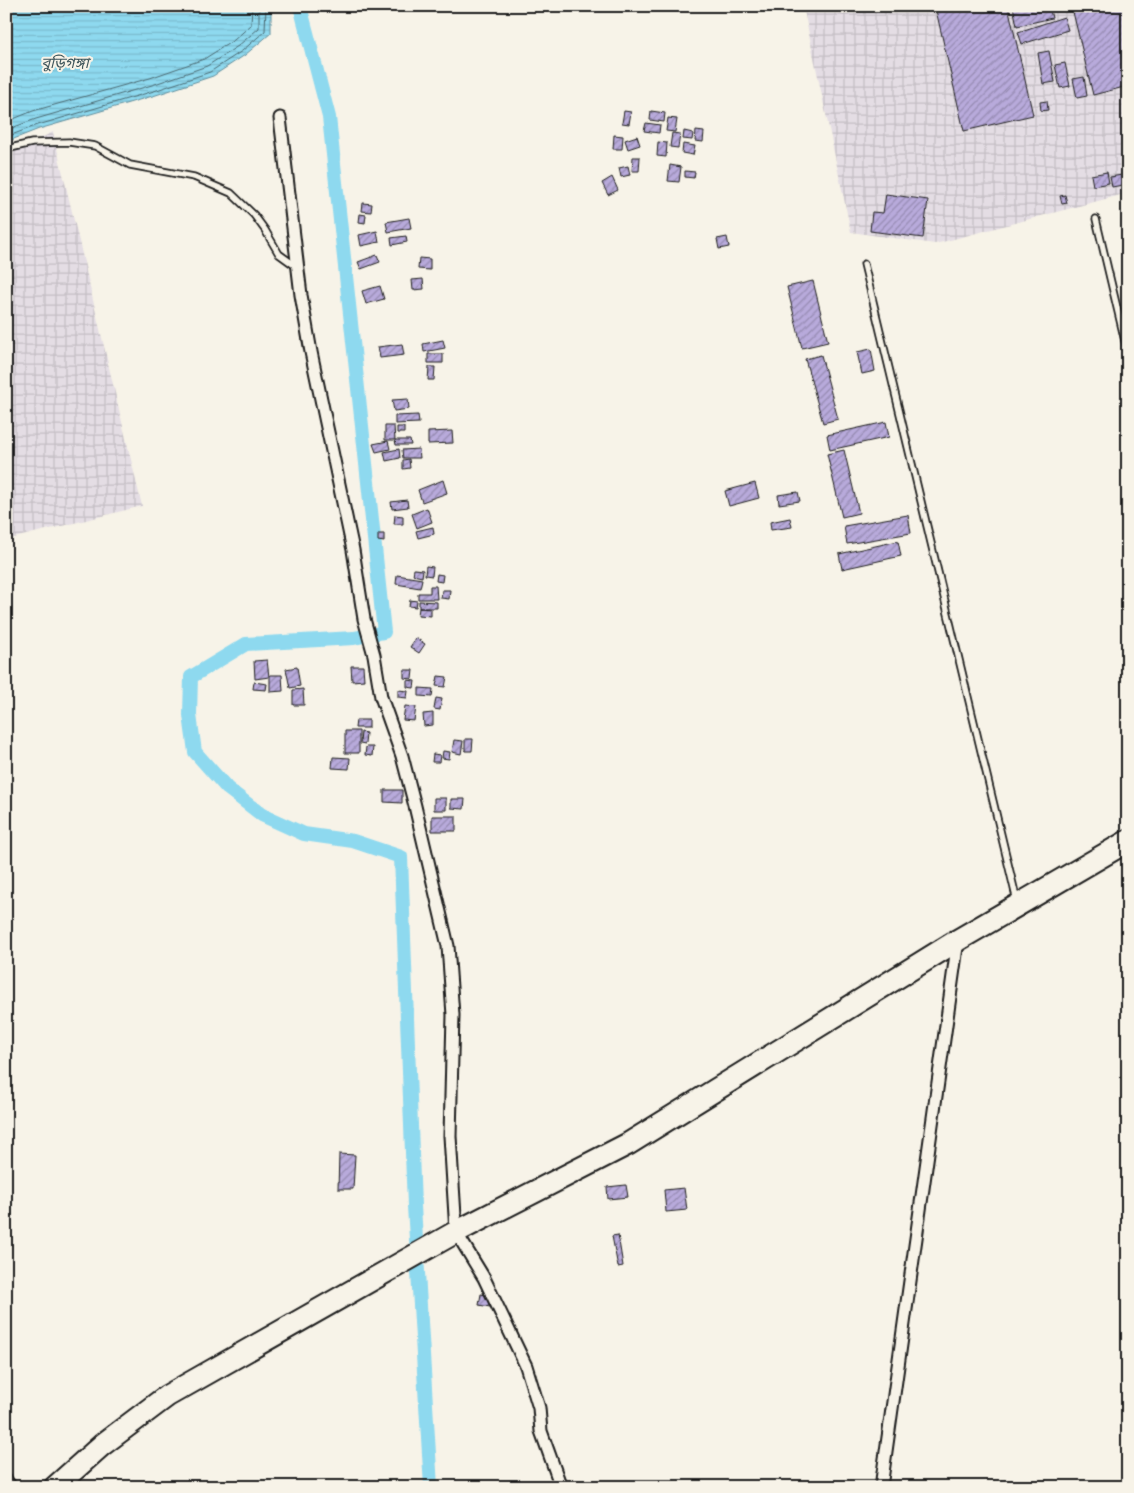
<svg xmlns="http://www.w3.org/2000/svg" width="1134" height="1493" font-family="'Balsamiq Sans','Noto Sans Bengali',sans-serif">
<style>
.industrial{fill:url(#industrial-grid)}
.water{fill:url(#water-rules);stroke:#608d9b}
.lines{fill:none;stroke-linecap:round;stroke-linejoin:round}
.shore{stroke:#4a6870;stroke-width:1}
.canal{stroke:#8ed9ef;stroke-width:14}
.building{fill:url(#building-hatch);stroke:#1c1c1c}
.lane-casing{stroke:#1c1c1c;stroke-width:9}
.street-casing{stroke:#1c1c1c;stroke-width:15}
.highway-casing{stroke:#1c1c1c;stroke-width:25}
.lane{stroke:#f7f3e8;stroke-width:5.5}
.street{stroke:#f7f3e8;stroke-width:11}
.highway{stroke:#f7f3e8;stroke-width:21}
.labels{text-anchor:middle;stroke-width:4;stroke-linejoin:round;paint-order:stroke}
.water-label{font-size:15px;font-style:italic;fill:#3e555b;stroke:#f7f3e8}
</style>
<defs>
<pattern id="industrial-grid" width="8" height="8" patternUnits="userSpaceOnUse" patternTransform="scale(1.25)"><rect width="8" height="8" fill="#e4dde4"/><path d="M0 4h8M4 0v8" fill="none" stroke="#c3bdc3"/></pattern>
<pattern id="water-rules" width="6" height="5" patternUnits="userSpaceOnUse" patternTransform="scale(1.25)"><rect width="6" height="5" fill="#8ed9ef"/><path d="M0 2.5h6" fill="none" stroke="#7abacc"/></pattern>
<pattern id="building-hatch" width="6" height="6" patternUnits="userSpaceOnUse" patternTransform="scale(1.25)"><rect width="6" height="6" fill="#b8aadb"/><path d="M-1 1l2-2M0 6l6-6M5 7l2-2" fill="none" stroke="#958ab1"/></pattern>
</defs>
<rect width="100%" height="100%" fill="#f7f3e8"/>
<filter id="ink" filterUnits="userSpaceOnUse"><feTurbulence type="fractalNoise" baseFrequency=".02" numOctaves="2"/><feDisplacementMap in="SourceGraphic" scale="10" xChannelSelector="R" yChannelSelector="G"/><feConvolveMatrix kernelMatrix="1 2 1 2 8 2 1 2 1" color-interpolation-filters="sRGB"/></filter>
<g filter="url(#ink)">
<path class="industrial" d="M803,6H1128V193L935,244L851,232Z
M53,132L142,506L6,540V156Z"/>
<path class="water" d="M6,6H271V33L245,55L213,76L156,95L39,129L6,142Z"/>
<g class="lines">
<path class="shore" d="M6,122L33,111L150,78L204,59L234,40L251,25L252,6
M6,130L36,119L152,85L207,66L238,46L259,28V6
M6,137L38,125L154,91L210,72L242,51L265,31L266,6"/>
<path class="canal" d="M300,6L329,117L384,632L354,638L246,644L191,677L190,715L195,752L227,788L262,815L304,834L353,841L401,857L414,1206L431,1487"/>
</g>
<path class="building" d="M935,6H1008L1033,115L964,131Z
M1013,6H1049L1052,18L1017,26Z
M1095,6H1128V86L1093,95L1073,12Z
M1064,17L1068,30L1022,44L1018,32Z
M1049,51L1055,82L1043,84L1038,53Z
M1065,63L1070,86L1060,88L1055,65Z
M1084,77L1087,96L1077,98L1073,79Z
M1047,101L1048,110L1041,111L1040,102Z
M624,111L631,112L629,124L622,123Z
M651,111L665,113L664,122L650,120Z
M668,118L677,119L675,132L666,131Z
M646,123L660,125L659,133L644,131Z
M684,131L693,133L692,140L683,139Z
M696,131L704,132L703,142L695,141Z
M672,133L680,134L678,148L670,147Z
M614,135L623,136L622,149H613Z
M637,136L640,145L628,149L625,140Z
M658,142L667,143L666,157L657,156Z
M683,144L695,146L693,155L682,153Z
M633,157H640L639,171H632Z
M670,165L681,167L679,182L668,181Z
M628,166L630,175L621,177L619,168Z
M685,171L695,172L694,178L685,177Z
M1107,172L1109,183L1093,186L1091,175Z
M1128,174V184L1112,187L1110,177Z
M612,177L618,190L608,195L602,183Z
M886,194L928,200L923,238L870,231L872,212L883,213Z
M1065,195L1067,203L1062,204L1060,196Z
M363,203L372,204L371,212L362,211Z
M360,214L366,215L365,223L359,222Z
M409,218L411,228L388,232L386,222Z
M377,231L379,242L361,246L359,235Z
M406,236L407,242L392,245L391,238Z
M727,237L729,247L719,249L717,239Z
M377,255L380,262L361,269L358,262Z
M419,258L430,259V270L418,269Z
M423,279L424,289L413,290L412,280Z
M813,281L828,342L802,348L787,287Z
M380,286L384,299L366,304L362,291Z
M443,340L445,348L424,352L423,344Z
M402,344L404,355L380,358L378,347Z
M871,349L875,371L862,374L857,352Z
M428,354H443V363H428Z
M821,355L838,419L823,423L805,359Z
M429,367H435L434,380H428Z
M408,399L409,409L394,411L392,400Z
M418,415L419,423L395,424V416Z
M886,422L889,437L830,450L827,435Z
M385,426H394L395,440H385Z
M397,427H404V433H397Z
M452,431L453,443L428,444V432Z
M395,440H410L411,445H396Z
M388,441L390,449L376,452L373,444Z
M399,449L400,458L386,461L384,452Z
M419,449L420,458H403L402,450Z
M844,450L859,513L842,517L827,454Z
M409,459L410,468L403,469V460Z
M443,480L447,493L422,502L418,490Z
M755,483L759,498L729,506L725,491Z
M798,492L800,501L779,504L778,495Z
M407,500L408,507L392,509L391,502Z
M427,508L432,522L417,528L412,514Z
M395,515L403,516V524H394Z
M908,515L911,533L847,544L844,526Z
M790,518L792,527L771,530L770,522Z
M433,527L434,534L418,538L416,531Z
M378,534H384V542L378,541Z
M898,541L901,556L842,569L839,554Z
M426,566L433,567L432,576L425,575Z
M414,569L423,570L422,577L413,575Z
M437,574L443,575L442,582L436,581Z
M397,575L422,579L420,588L396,584Z
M430,586H436L437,599H418V593H430Z
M442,590H450L449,599L441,598Z
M410,600L417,601L416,607L409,606Z
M419,601L437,602V608H419Z
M419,608L431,609V616L418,615Z
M416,638L425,644L419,653L410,647Z
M267,660L269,677L255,679L254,661Z
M351,666H363L364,680L352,681Z
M297,667L300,686L290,688L286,669Z
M404,670H413L412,679L404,678Z
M270,675H282L283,691L270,692Z
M438,676L447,677L445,687L436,686Z
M407,680L415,681L414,688L407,687Z
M254,682L267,684L266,690L253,689Z
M419,688L433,689L432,697L419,696Z
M303,689L304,705H293V690Z
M398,690L408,691L407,698L398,697Z
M436,698L442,699L440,710L434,709Z
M405,706L416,707L414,721L403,720Z
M433,713V725L424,726L423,714Z
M356,720H369V728H355Z
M345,731H359V753H345Z
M361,732L366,733L365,744L360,743Z
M465,739H473L472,751H465Z
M454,740L463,741L461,754L452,752Z
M366,747H373L372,756L365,755Z
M443,751L450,752L449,759L442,758Z
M433,754L440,755L439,762H432Z
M333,757L350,758L349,769L332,768Z
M384,790H402V803L384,802Z
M434,798H446V810H434Z
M451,799H465L464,809L451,808Z
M432,816H456V831H432Z
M339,1154L355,1155L353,1189H338Z
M626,1185L628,1197L608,1199L607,1187Z
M684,1188L687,1210L666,1212L664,1190Z
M618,1235L623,1266L618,1267L612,1236Z
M481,1294L491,1296L490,1307L479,1305Z"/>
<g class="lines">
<g class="lane-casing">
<path id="lane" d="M6,149L32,143L69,142L95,146L130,165L194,177L231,193L254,215L265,230L279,254L297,267
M1096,219L1128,354
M864,264L1017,901"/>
</g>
<g class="street-casing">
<path id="street" d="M280,118L301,295L311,352L353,550L364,619L374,655L381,697L402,756L415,806L448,946L453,1015L450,1136L456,1232L484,1278L526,1366L539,1408L541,1431L561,1487
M6,1480L11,1487
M881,1487L958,940"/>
</g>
<g class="highway-casing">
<path id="highway" d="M55,1487L102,1445L167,1396L456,1232L628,1144L958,940L1128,841"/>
</g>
<use href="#lane" class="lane"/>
<use href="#street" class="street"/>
<use href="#highway" class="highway"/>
</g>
</g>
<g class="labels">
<g class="water-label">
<text x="65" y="68">বুড়িগঙ্গা</text>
</g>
</g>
<rect width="1134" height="1493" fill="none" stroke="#f7f3e8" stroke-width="25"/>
<rect x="12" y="12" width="1109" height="1468" fill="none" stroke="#1c1c1c" stroke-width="2" filter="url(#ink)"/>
</svg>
